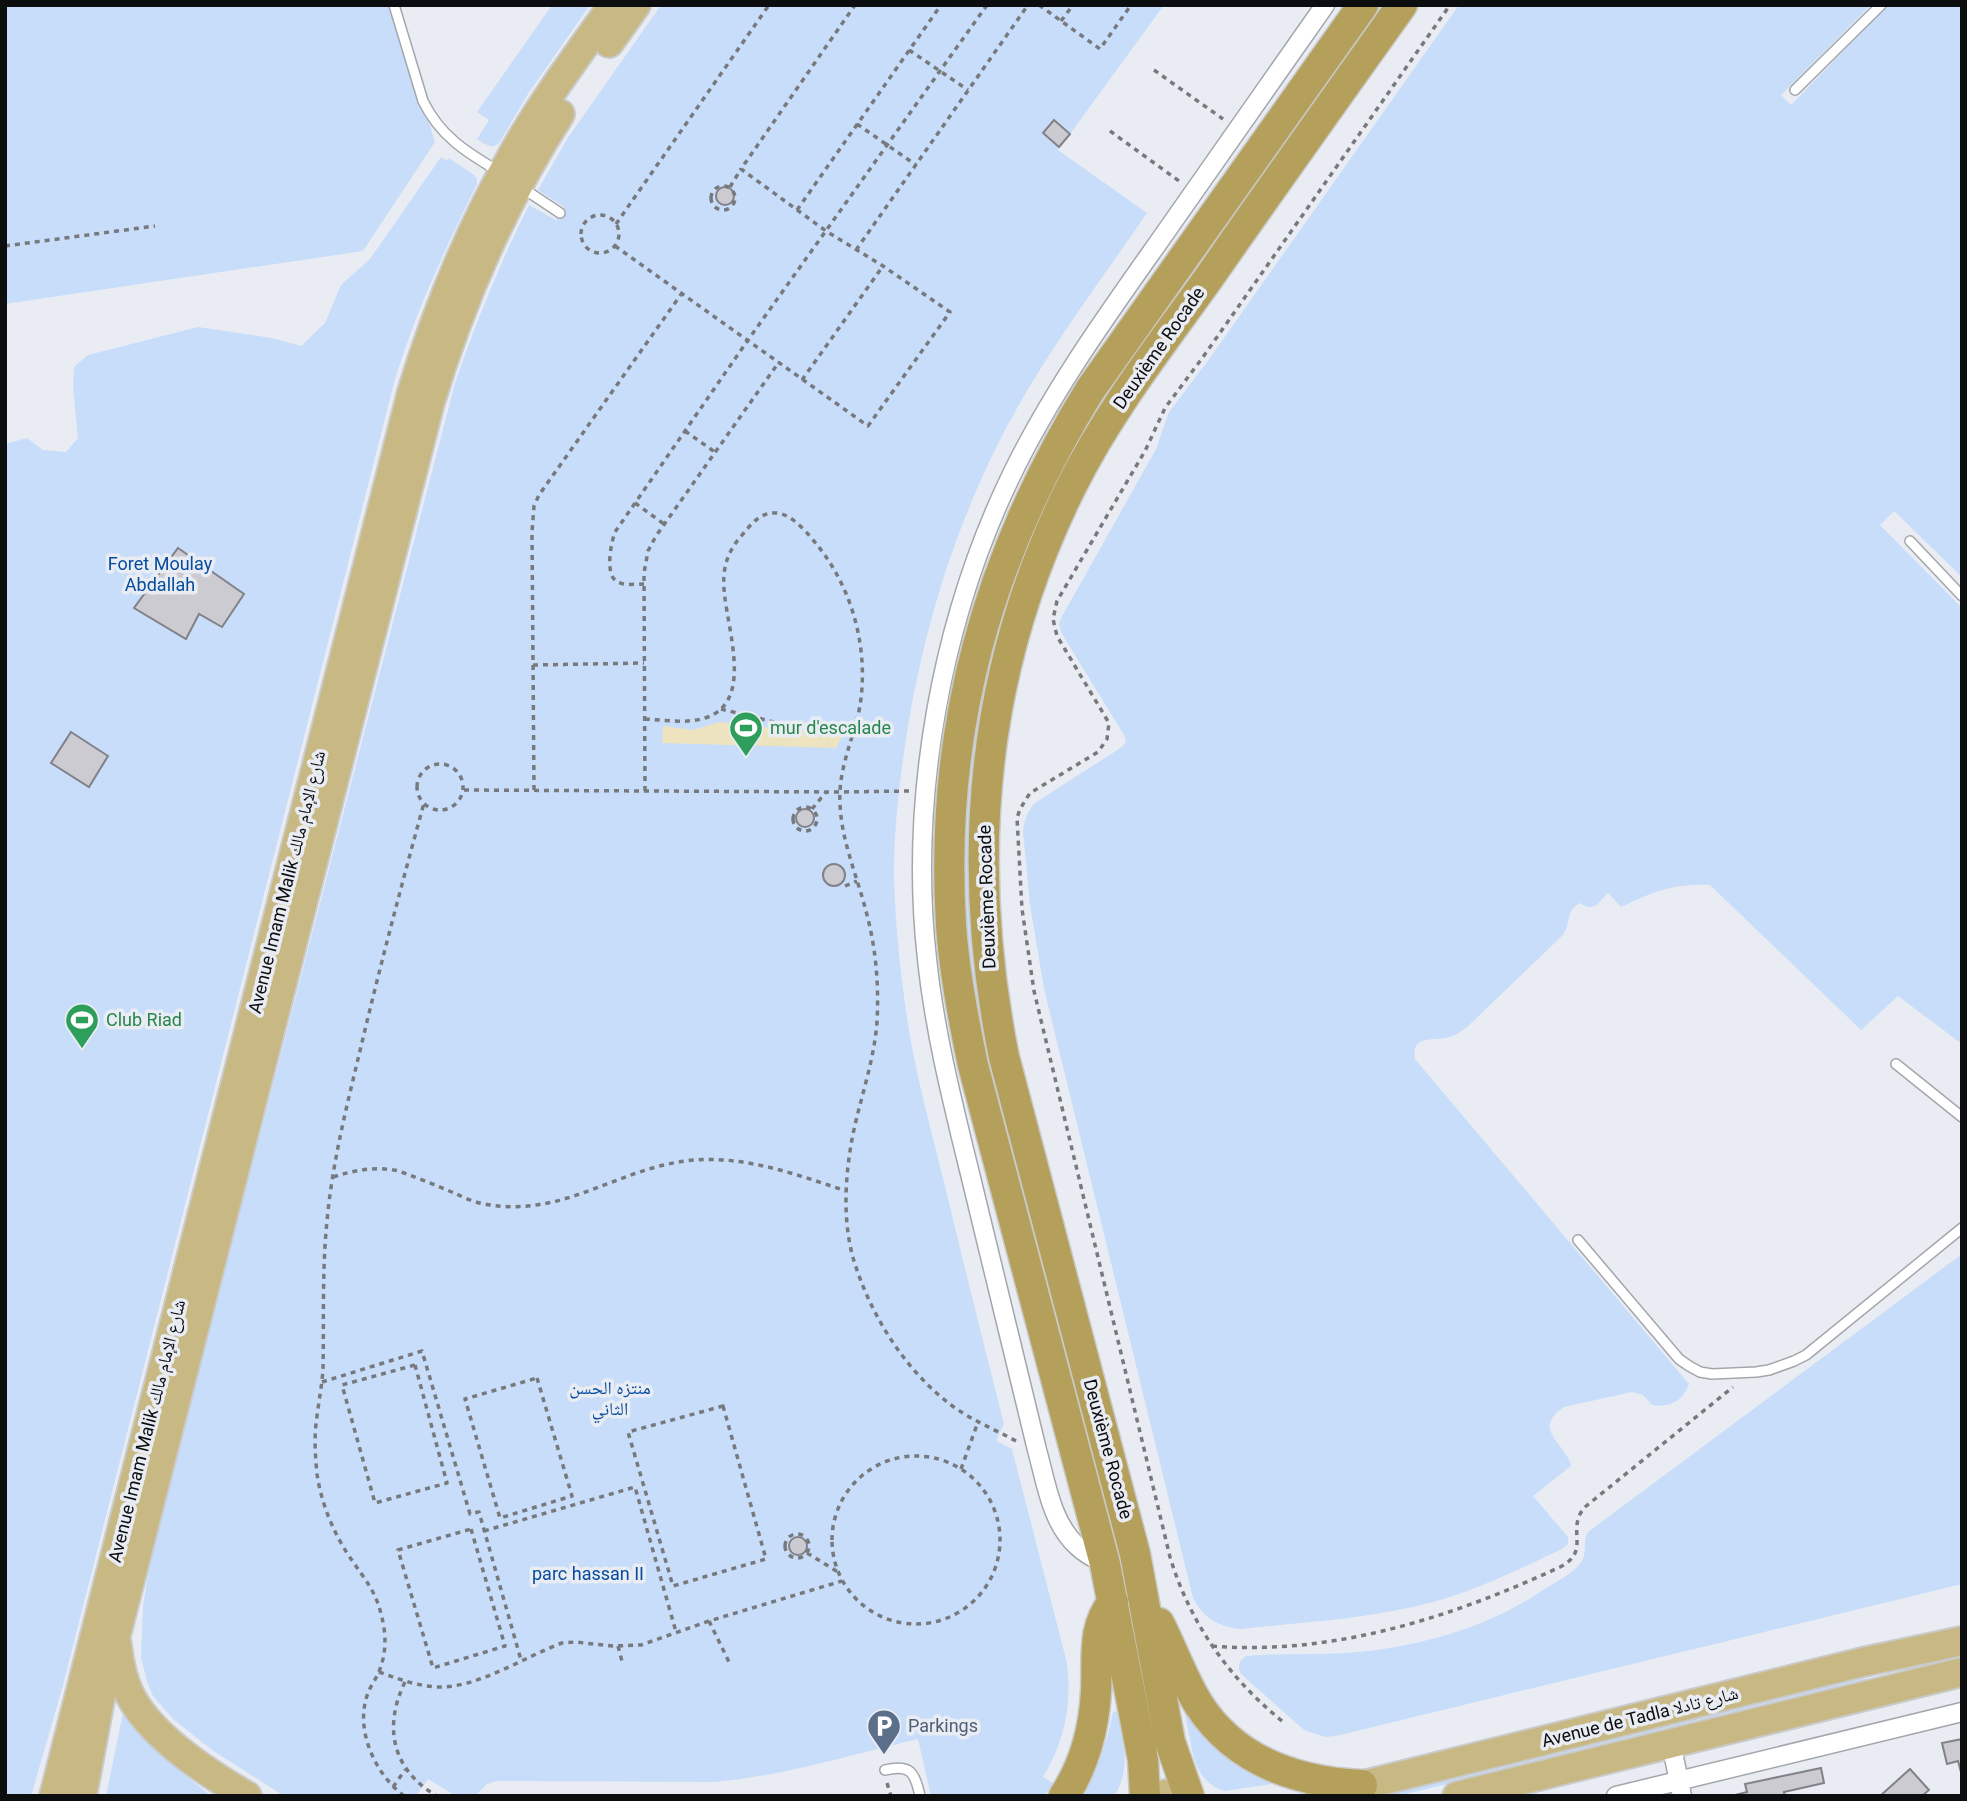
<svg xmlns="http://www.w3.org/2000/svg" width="1967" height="1801" font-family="Roboto,'Noto Naskh Arabic',sans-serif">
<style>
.green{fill:#c8ddfa}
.sand{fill:#ede3be}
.building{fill:#cdcbd2;stroke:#828187;stroke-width:2}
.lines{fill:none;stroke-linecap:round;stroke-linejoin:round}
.service-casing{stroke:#a3a7ac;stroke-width:12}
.minor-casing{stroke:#a3a7ac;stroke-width:21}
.primary-casing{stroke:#cacaca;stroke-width:32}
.trunk-casing{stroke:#cacaca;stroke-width:33}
.path{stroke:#77797d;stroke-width:3.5;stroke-dasharray:5 5;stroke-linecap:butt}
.service{stroke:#fff;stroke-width:9}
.minor{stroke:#fff;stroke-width:18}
.primary{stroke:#c7b884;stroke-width:28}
.trunk{stroke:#b4a05b;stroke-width:30}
.labels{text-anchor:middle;stroke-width:7;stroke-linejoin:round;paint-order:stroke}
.street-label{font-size:18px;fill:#0c0d0f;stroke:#e9edf3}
.park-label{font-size:18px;fill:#054ca1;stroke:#e9edf3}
.leisure-label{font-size:18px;fill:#27864d;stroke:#e9edf3;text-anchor:start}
.service-label{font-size:18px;fill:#4e5e75;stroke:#e9edf3;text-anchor:start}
</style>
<rect width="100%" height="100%" fill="#e9edf3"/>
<path class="green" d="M5,5H393L435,142L363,251L5,304Z
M552,5H590L528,94L499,143C492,150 485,144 477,139L489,120L477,112Z
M661,5H1164L1070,134L1054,120L1043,133L1059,147L1058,150L1147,213C1095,289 1038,363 997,446C949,542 919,647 904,753C898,794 894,834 894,875C895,929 902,988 911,1042C920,1090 933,1138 945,1186C964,1266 984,1345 1004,1424L996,1441L1012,1449L1067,1663C1072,1704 1065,1741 1043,1777L1053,1783L1045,1796H931L918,1739C851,1755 783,1776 714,1782L497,1781L487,1784L475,1796H456L428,1779L416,1796H284L212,1750L173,1719L153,1696L147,1682L141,1657L143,1605L152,1551L455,383C476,322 500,263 529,205L556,220L564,207L538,190L567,139Z
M1376,5H1383L1111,392L977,746L970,822L969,898L975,974L989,1049L1126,1572L1161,1756L1156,1757L1128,1599L993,1087L977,1012L967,936L965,897V821L968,783L978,707L986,669L1019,559L1086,420Z
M1459,5H1871L1781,95L1791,105L1888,5H1962V577L1894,511L1880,525L1962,608V1044L1898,996L1861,1030L1710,885C1674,883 1653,892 1621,907L1608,893C1598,903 1594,913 1580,903C1566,910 1571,923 1563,935L1466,1028C1461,1032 1456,1035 1450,1037C1434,1042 1411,1033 1415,1059L1689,1384C1683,1401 1670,1408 1652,1405L1643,1395L1632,1392L1564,1407C1530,1430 1567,1444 1571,1466L1533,1496L1568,1537V1544L1562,1549C1520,1569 1478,1590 1433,1602C1370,1619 1305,1622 1241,1629C1219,1627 1203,1618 1193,1598L1044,989L1030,905L1023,832C1024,820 1027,812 1035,803L1122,747L1126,742L1124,735L1062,634L1059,625L1060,620L1156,449L1169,412L1207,362Z
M441,157L447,161L449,158L474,175L477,179V184C445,249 415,313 394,383L62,1689L31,1796H5V444L27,438L43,450L66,452L78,438L73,388L74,367L88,355L198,327L272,338L301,346L325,323L341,285L370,259Z
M1962,1254V1584L1336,1736L1325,1737L1304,1730L1241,1674C1237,1666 1239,1661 1246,1656C1279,1653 1313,1655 1347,1653C1415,1648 1486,1629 1543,1590C1555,1582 1573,1574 1581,1562C1588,1553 1582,1541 1588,1532Z
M1864,1677L1866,1682L1398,1796H1378Z
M1181,1695L1278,1783L1224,1791C1199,1782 1194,1763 1190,1739C1187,1724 1184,1709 1181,1695Z
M1115,1711L1117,1713C1123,1743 1132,1768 1114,1796H1079C1099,1765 1106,1747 1113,1712Z
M123,1713L170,1763L211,1796H106Z"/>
<path class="sand" d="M720,722L757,725L783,732L810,729L845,730L836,748L662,743L663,726L693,730Z"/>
<path class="building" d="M1054,120L1070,134L1059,147L1043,133Z
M716 196a9 9 0 1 1 18 0a9 9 0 1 1-18 0Z
M178,548L244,594L222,627L199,614L186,639L134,608Z
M71,732L108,756L89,787L51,763Z
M796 818a9 9 0 1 1 18 0a9 9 0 1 1-18 0Z
M823 875a11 11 0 1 1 22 0a11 11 0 1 1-22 0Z
M789 1546a9 9 0 1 1 18 0a9 9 0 1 1-18 0Z
M1962,1739V1776L1958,1761L1947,1764L1942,1743Z
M1821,1768L1824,1783L1784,1792L1785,1796H1731L1747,1792L1745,1784Z
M1910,1769L1929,1790L1922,1796H1880Z"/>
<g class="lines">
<g class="service-casing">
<path id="service" d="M394,5L423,101C440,136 466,152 498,171
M1795,90L1881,5
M521,187L560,213
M1910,541L1962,596
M1896,1064L1962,1117
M1578,1240L1679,1359L1689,1366L1700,1372L1712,1374L1756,1372L1769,1370L1794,1361L1806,1355L1962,1228
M885,1770C910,1764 915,1772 920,1796"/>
</g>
<g class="minor-casing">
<path id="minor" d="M1105,1564C1095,1559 1084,1553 1077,1546C1051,1522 1046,1482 1037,1450C1015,1361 994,1271 972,1182C954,1108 935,1035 927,959C909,799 941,621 1011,476C1051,393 1105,318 1158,243C1213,164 1269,85 1325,5
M1671,1743L1682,1796
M1616,1796L1962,1712"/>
</g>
<g class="primary-casing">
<path id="primary" d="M609,43L636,5
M117,1645C119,1662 122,1678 129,1693C149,1735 207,1773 247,1796
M54,1796L412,392C438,306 472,225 517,147C545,98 580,52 613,5
M82,1796L101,1694L430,402C461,300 503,203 560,114
M1157,1796L1167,1794L1182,1796
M1319,1796L1863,1662L1962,1641
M1457,1796L1962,1672"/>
</g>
<g class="trunk-casing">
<path id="trunk" d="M1159,1623C1173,1650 1183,1680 1199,1705C1236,1762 1298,1782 1362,1785
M1064,1796C1084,1766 1094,1728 1096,1692C1098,1660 1091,1628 1113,1602
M1145,1796L1143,1760L1105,1564L973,1065C963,1018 954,971 951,924C939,728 988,556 1090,390L1363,5
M1189,1796L1170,1742L1135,1554L1004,1057C964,859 981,667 1072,485C1109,411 1160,346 1208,279C1272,187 1337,96 1402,5"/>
</g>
<path class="path" d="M1039,5L1100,49L1131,5
M1061,21L1073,5
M909,50L968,90
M1154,70L1223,119
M857,124L916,165
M1110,131L1179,181
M711 198a12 12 0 1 1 24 0a12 12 0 1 1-24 0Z
M730,187L741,169
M797,210L941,5
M581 234a19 19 0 1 1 38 0a19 19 0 1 1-38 0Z
M616,224L769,5
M5,246L155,226
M615,246L868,426L950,312L883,266L826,231L741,169L855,5
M856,250L1028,5
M802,380L883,266
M685,431L715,452
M635,503L664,524
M644,584C636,584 623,586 616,581C605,573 611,543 615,532L748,340L987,5
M533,665L644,663
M721,709L782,724C799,726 814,720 831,725
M645,719C664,720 686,724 705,718C760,701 720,614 724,576C725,559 732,546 743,534C752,523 761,512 776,513C793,514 808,534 818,546C854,591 870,654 859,711C852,742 838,771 840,803C841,841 858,878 867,915C876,949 879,986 877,1022C874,1061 861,1096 853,1134C845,1175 842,1221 854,1261C871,1316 905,1370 951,1405C971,1420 994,1429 1016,1441
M417 787a23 23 0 1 1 46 0a23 23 0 1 1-46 0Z
M464,790L840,792L910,791
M534,790L532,532L534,506L539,495L682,293
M645,791L644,573L648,551L656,536L779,362
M793 819a12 12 0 1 1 24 0a12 12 0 1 1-24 0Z
M812,809L826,792
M845,886L857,881
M333,1177C356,1170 375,1166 399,1171C417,1178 436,1185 454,1193C463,1197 473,1202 484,1204C566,1219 618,1166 695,1160C747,1156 798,1175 846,1191
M415,1365L447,1483L375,1503L342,1385Z
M537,1378L572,1496L500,1518L465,1399Z
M322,1382L422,1351L470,1514L479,1512L521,1660
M723,1406L766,1559L673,1586L628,1432Z
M832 1540a84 84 0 1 1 168 0a84 84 0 1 1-168 0Z
M961,1469L978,1422
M471,1529L505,1646L433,1668L398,1550Z
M484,1531L635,1487L676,1632
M785 1546a12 12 0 1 1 24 0a12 12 0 1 1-24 0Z
M807,1553L838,1572
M709,1621L731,1666
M618,1646L623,1665
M1212,1646C1332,1656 1453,1617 1560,1567C1592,1551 1565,1529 1585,1507L1733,1387
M379,1672C398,1679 417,1686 438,1687C478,1688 524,1657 562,1643L575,1642L613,1646L641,1645L709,1621L842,1581
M405,1682C383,1727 392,1770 437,1796
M1282,1721C1228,1677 1190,1623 1170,1557L1034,991L1022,909L1017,818L1020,809L1030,793L1098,752L1107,739L1109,723L1057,636L1053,619L1057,601L1145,451L1165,408L1203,357L1450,5
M887,1783L891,1796
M393,1787L405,1770
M404,1796C375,1774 354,1729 368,1693C371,1685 377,1678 380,1669C385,1656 386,1641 384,1628C378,1591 366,1582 347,1553C332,1529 321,1502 317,1474C315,1455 314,1435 317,1416C319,1400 322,1385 323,1369C324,1320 322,1270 327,1221C332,1165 346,1109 359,1055C379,970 401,887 424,803"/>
<use href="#service" class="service"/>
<use href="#minor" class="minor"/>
<use href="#primary" class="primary"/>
<use href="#trunk" class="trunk"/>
</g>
<defs>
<g id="stadium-pin" transform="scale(1.75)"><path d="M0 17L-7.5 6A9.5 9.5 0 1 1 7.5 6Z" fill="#2e9e5b" stroke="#e9edf3"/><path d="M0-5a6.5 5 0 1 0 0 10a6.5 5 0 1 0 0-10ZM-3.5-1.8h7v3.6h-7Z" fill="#fff"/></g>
<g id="parking-pin" transform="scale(1.75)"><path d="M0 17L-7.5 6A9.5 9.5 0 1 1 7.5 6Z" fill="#5c6f8a" stroke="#e9edf3"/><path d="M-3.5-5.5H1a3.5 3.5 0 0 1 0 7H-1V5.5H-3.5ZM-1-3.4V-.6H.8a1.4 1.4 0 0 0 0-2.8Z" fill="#fff"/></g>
</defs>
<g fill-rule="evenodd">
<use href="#stadium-pin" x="746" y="728"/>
<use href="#stadium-pin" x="82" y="1020"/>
<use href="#parking-pin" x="884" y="1726"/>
</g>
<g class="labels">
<g class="street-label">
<text transform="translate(1159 348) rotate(-55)" y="6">Deuxième Rocade</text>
<text transform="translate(287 882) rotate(-76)" y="6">Avenue Imam Malik شارع الإمام مالك</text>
<text transform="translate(987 897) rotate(-92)" y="6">Deuxième Rocade</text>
<text transform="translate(147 1431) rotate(-76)" y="6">Avenue Imam Malik شارع الإمام مالك</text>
<text transform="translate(1108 1449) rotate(75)" y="6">Deuxième Rocade</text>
<text transform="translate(1640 1717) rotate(-14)" y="6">Avenue de Tadla شارع تادلا</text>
</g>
<g class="park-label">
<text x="160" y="570">Foret Moulay<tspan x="160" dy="21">Abdallah</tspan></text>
<text x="610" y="1394">منتزه الحسن<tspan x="610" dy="21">الثاني</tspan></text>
<text x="588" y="1580">parc hassan II</text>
</g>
<g class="leisure-label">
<text x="770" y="734">mur d'escalade</text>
<text x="106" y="1026">Club Riad</text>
</g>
<g class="service-label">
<text x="908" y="1732">Parkings</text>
</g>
</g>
<rect width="1967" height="1801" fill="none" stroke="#0c0d0f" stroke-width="14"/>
</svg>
